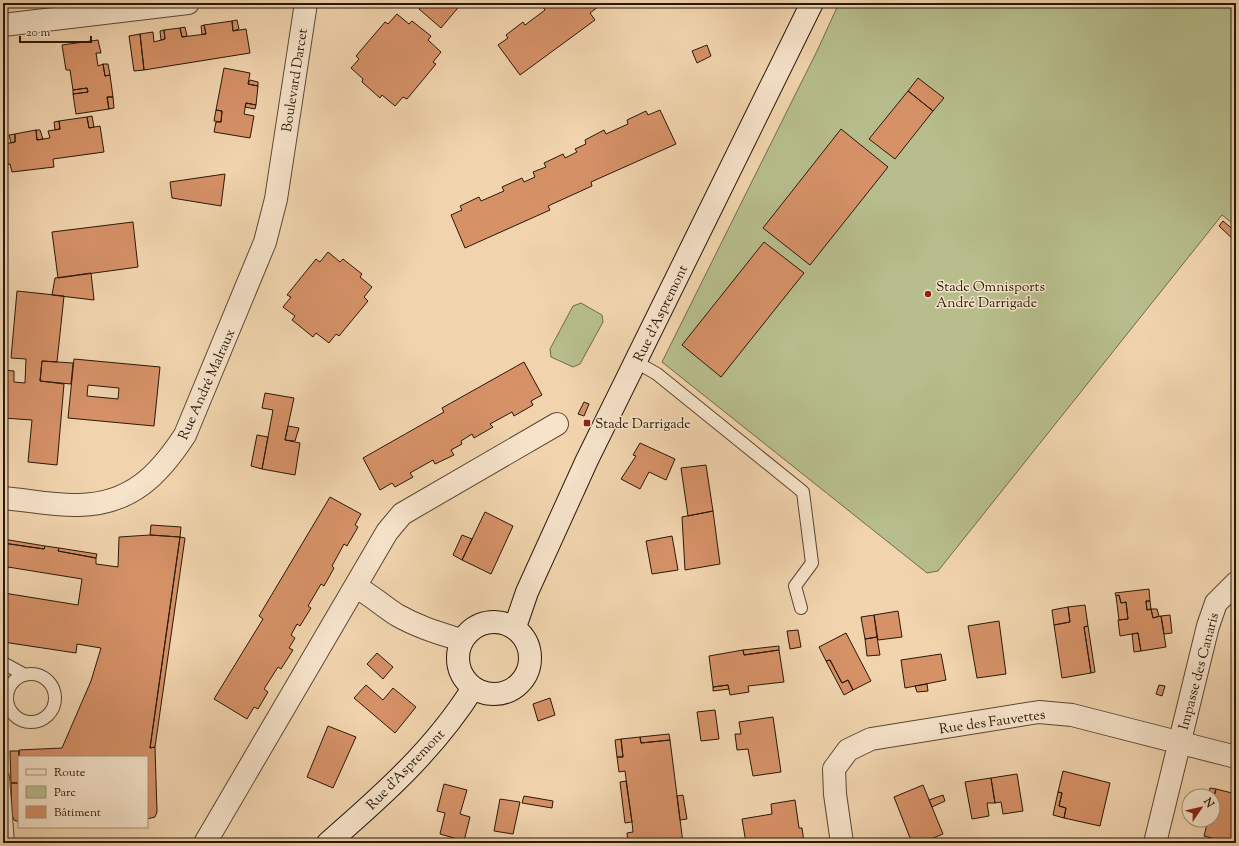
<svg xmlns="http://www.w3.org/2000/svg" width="1239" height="846" font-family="'Sorts Mill Goudy',serif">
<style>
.green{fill:#b7bd8c;stroke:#706a4a}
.building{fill:#d69167;stroke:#291808;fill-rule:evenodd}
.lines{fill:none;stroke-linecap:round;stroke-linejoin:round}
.service-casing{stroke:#5b4732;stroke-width:14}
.minor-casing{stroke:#5b4732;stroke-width:24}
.secondary-casing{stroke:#291808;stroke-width:24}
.service{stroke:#f6e3ca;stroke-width:12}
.minor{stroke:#f6e3ca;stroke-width:22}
.secondary{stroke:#f6e3ca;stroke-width:22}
.poi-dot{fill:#8f2418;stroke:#f6e3ca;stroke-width:1.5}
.labels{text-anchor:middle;stroke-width:3;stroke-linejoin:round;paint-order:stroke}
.street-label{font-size:14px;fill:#291808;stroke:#f6e3ca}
.poi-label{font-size:14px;fill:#291808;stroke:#f6e3ca;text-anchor:start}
</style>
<rect width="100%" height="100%" fill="#f1d4ae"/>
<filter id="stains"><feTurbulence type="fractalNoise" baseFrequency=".005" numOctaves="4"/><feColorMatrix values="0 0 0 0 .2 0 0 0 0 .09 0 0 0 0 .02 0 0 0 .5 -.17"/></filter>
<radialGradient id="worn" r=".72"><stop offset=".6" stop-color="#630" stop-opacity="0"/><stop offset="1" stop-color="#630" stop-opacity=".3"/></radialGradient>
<path class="green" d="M839,3H1236V226L1222,215L938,571L927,573L662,362L818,49Z
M581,303L602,315L603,322L580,364L573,367L551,357L550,349L573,306Z"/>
<path class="building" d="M424,3H462L441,28L419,9Z
M548,3H603L590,13L595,20L520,75L498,45L508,38L506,35L523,22L525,25L545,10L543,7Z
M397,14L409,24L412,21L431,36L428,40L441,52L433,62L436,64L407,99L403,97L395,106L382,95L380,98L362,82L363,79L351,68L359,59L356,56L385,22L388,24Z
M237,20L239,29L233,31L232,21Z
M232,21L233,31L246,29L250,53L144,70L140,34L153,32L154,42L165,39L164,30L180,28L182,37L206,34L204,25Z
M204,25L206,34H202L201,26Z
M185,27L187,36L182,37L180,28Z
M164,30L165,39L161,40L160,31Z
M140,34L144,70L134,71L129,36Z
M98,40L101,53H96L98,66L103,64L105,76L110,75L113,97H107L109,109L76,114L73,94L88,92L87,88L73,90L70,70H66L62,45Z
M707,45L711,56L697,63L692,51Z
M103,64H108L110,75L105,76Z
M224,68L250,73L248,84L258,86L256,105L246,103L244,114L254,116L250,138L214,132L216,122H221L222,111L216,110Z
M918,78L944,98L933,111L908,91Z
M250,80L258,82V86L248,84Z
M87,88L88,92L73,94V90Z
M908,91L933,111L895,159L869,139Z
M107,97H113L114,108L109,109Z
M246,103L256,105L255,109L245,107Z
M216,110L222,111L221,122L214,121Z
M660,110L676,144L591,182L592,186L548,206L550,210L465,248L451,215L462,210L460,206L479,197L481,201L504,191L502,187L522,178L524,182L535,177L533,172L546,167L544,163L563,154L565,158L577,152L575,149L586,144L585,140L604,130L606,134L628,124L627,120L646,111L648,115Z
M92,116L94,127L89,128L87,117Z
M87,117L89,128L100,126L104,152L53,159L54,167L12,172L10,164L3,165V137L4,144L15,142V134L36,130L37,140L50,138L48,131L60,129L59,121Z
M59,121L60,129L55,130L54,122Z
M841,129L888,167L810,265L763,228Z
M36,130H40L43,139L37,140Z
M15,134V142L11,143L9,135Z
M225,174L221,206L172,198L170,182Z
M1223,221L1236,232V242L1219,226Z
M133,222L138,267L58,278L52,232Z
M764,242L804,273L721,377L682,345Z
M328,252L340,262L343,259L362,274L360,277L372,287L364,297L368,301L339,336L336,334L329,343L316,333L313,337L292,320L295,316L283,307L291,297L287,295L316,259L320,262Z
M91,273L94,300L52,295L55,278Z
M17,291L64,296L57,362L42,361L40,381L64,384L57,465L28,462L32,420L3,418V370L14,371V382L25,383L26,359L11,358Z
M74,359L160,367L154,426L68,418ZM88,385L119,388L118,399L87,396Z
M42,361L73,363L71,384L40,381Z
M524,362L542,395L531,401L533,405L514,416L512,412L490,424L493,427L474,438L472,434L461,441L462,444L451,450L454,455L435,464L433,460L410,473L413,477L395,487L392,483L380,490L363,458L444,412L442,408Z
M265,393L294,398L285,440L300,443L295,475L262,469L273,410L262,408Z
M584,402L589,404L584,416L578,414Z
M288,426L299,428L295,441L285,440Z
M257,435L268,437L262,469L251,466Z
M640,443L675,459L666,480L649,472L640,489L621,479L636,456L633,455Z
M706,465L713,511L688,516L681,468Z
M330,497L361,514L355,525L358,527L347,546L344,544L332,566L334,568L324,586L321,584L308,606L311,608L300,626L297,624L291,635L295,638L289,648L293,650L281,669L278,667L264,689L268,692L258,709L254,707L247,719L214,699L263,619L259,616Z
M713,511L720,564L685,570L682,517Z
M485,512L513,526L491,574L462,560Z
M151,525L181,527L180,537L150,535Z
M150,535L180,537L150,748L155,747L157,812L155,817L147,819V757H19V764V750L62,748L91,681L101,648L77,644L76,653L3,642V543L44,549L45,546L59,548L58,551L96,558V564L118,567L119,537ZM8,567L82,579L78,605L4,593Z
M462,535L472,539L462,560L453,555Z
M672,536L678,570L652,574L646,541Z
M180,537L185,538L155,747L150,748Z
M3,539L45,546L44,549L3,543Z
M59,548L97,554L96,558L58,551Z
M1149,589L1150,601H1146L1147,610L1151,609L1153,618L1161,616L1166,647L1141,651L1138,633L1120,636L1118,620L1128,619L1126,602L1121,603L1119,595L1116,596L1115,593Z
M1119,595L1121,603L1126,602L1128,619L1119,620L1116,596Z
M1146,601H1150L1151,609L1147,610Z
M1085,605L1088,626L1084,627L1091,673L1062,678L1054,625L1070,622L1068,607Z
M1068,607L1070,622L1054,625L1052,610Z
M1151,609H1157L1159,616L1153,618Z
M898,611L902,637L878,640L874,615Z
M874,615L877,637L865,639L861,617Z
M1170,615L1172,633L1164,634L1161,616Z
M999,621L1006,674L977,678L968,626Z
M1088,626L1095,672L1091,673L1084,627Z
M798,630L801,647L790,649L787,631Z
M846,633L871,681L853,690L848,680L842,683L830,660L826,661L819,647Z
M1138,633L1141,651L1134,652L1132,634Z
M877,637L880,655L867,656L865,639Z
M779,646V650L744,655L743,650Z
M743,650L744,655L779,650L784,682L748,686L749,692L730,695L728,685L713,687L709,656Z
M377,653L393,667L383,679L367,664Z
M941,654L946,680L905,688L901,660Z
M830,660L842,683L848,680L853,690L844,695L826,661Z
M927,684L928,691L917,692L915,686Z
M366,685L383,700L393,688L416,707L395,733L354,698Z
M728,685L729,689L713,691V687Z
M1159,685L1165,686L1162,696L1156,694Z
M550,698L555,715L538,721L533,704Z
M715,710L719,739L701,741L697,712Z
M773,717L781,772L753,776L748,749L737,750L735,734H741L739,722Z
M328,726L356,737L333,788L307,777Z
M669,734L670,740L641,743L640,737Z
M640,737L641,743L670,740L683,843H628L627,833L633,832L632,822L625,771L619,772L617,757H623L621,739Z
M621,739L623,757H617L615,740Z
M10,751H19V783H11Z
M1063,771L1110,783L1100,826L1064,818L1066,808L1059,806L1062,793L1058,792Z
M1017,774L1023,811L1003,814L1001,802L995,803L991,778Z
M991,778L995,803H987L989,816L972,819L965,782Z
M626,781L632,822L625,823L620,782Z
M11,783H19V822L14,820L12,815Z
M444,784L467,790L460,814L470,817L464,841L440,834L445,813L437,811Z
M923,785L943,834L921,843H912L894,797Z
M1210,788L1216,789L1213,800V796H1208Z
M1216,789L1236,794V819L1231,843L1204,836L1208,820H1213V800Z
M1058,792L1062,793L1059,806L1066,808L1064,818L1053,815Z
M683,795L687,819L680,820L677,796Z
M943,795L945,801L932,807L929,800Z
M524,796L553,801L552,808L522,803Z
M500,799L520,802L513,834L494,831Z
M795,800L799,828H802L804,842L746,843L742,819L772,814L771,804Z"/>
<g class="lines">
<g class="service-casing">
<path id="service" d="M636,362L657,374L803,492L812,563L795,586L801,608
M3,663L25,675
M7 698a24 24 0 1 1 48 0a24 24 0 1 1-48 0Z
M3,777L8,843"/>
</g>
<g class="minor-casing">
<path id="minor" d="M3,25L188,3
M3,498C28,500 54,506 79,505C131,504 159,475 185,435L265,242L276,199L306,3
M356,587C371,595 383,606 397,615C418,627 439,633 461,640
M205,843L387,532L402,514L557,424
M842,843L835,794L834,769L848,750L871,739L1039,712L1072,715L1236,757
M1155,843L1208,626L1216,603L1236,583"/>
</g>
<g class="secondary-casing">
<path id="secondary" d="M458 658a36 36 0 1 1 72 0a36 36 0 1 1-72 0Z
M515,627L527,592L587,460L812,3
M328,843C382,796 435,749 473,688"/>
</g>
<use href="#service" class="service"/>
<use href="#minor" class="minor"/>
<use href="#secondary" class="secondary"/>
</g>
<g class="poi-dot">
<circle cx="928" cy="294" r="4"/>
<rect x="583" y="419" width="8" height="8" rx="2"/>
</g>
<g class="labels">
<g class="street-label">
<text transform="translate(294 80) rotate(-81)" y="5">Boulevard Darcet</text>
<text transform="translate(660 313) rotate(-64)" y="5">Rue d'Aspremont</text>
<text transform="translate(206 384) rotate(-66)" y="5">Rue André Malraux</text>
<text transform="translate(1198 671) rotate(-75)" y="5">Impasse des Canaris</text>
<text transform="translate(992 721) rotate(-8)" y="5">Rue des Fauvettes</text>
<text transform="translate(405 769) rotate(-46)" y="5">Rue d'Aspremont</text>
</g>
<g class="poi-label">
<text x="936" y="291">Stade Omnisports<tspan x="936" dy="16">André Darrigade</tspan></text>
<text x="595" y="428">Stade Darrigade</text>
</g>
</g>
<rect width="1239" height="846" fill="none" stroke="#f1d4ae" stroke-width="16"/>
<rect x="4" y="4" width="1231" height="838" fill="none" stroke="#291808" stroke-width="2"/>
<rect x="8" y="8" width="1223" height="830" fill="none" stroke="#291808"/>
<rect x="18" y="756" width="130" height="72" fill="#f6e3ca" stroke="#a4927c"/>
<rect x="26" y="769" width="20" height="6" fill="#f6e3ca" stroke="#a4927c"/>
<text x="54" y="776" font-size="12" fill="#291808">Route</text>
<rect x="26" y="786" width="20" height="12" fill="#b7bd8c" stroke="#a4927c"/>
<text x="54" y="796" font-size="12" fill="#291808">Parc</text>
<rect x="26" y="806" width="20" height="12" fill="#d69167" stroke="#a4927c"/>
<text x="54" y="816" font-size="12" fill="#291808">Bâtiment</text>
<g transform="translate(1201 808) rotate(56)"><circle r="19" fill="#f6e3ca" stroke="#a4927c"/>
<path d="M0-3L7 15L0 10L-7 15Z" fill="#8f2418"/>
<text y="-6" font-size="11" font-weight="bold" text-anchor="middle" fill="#291808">N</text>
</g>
<path d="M20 36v6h71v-6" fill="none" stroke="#291808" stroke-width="2"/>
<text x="26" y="36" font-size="12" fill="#291808" stroke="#f6e3ca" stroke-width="3" paint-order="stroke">20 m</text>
<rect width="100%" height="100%" filter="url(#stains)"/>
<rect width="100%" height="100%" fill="url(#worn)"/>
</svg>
